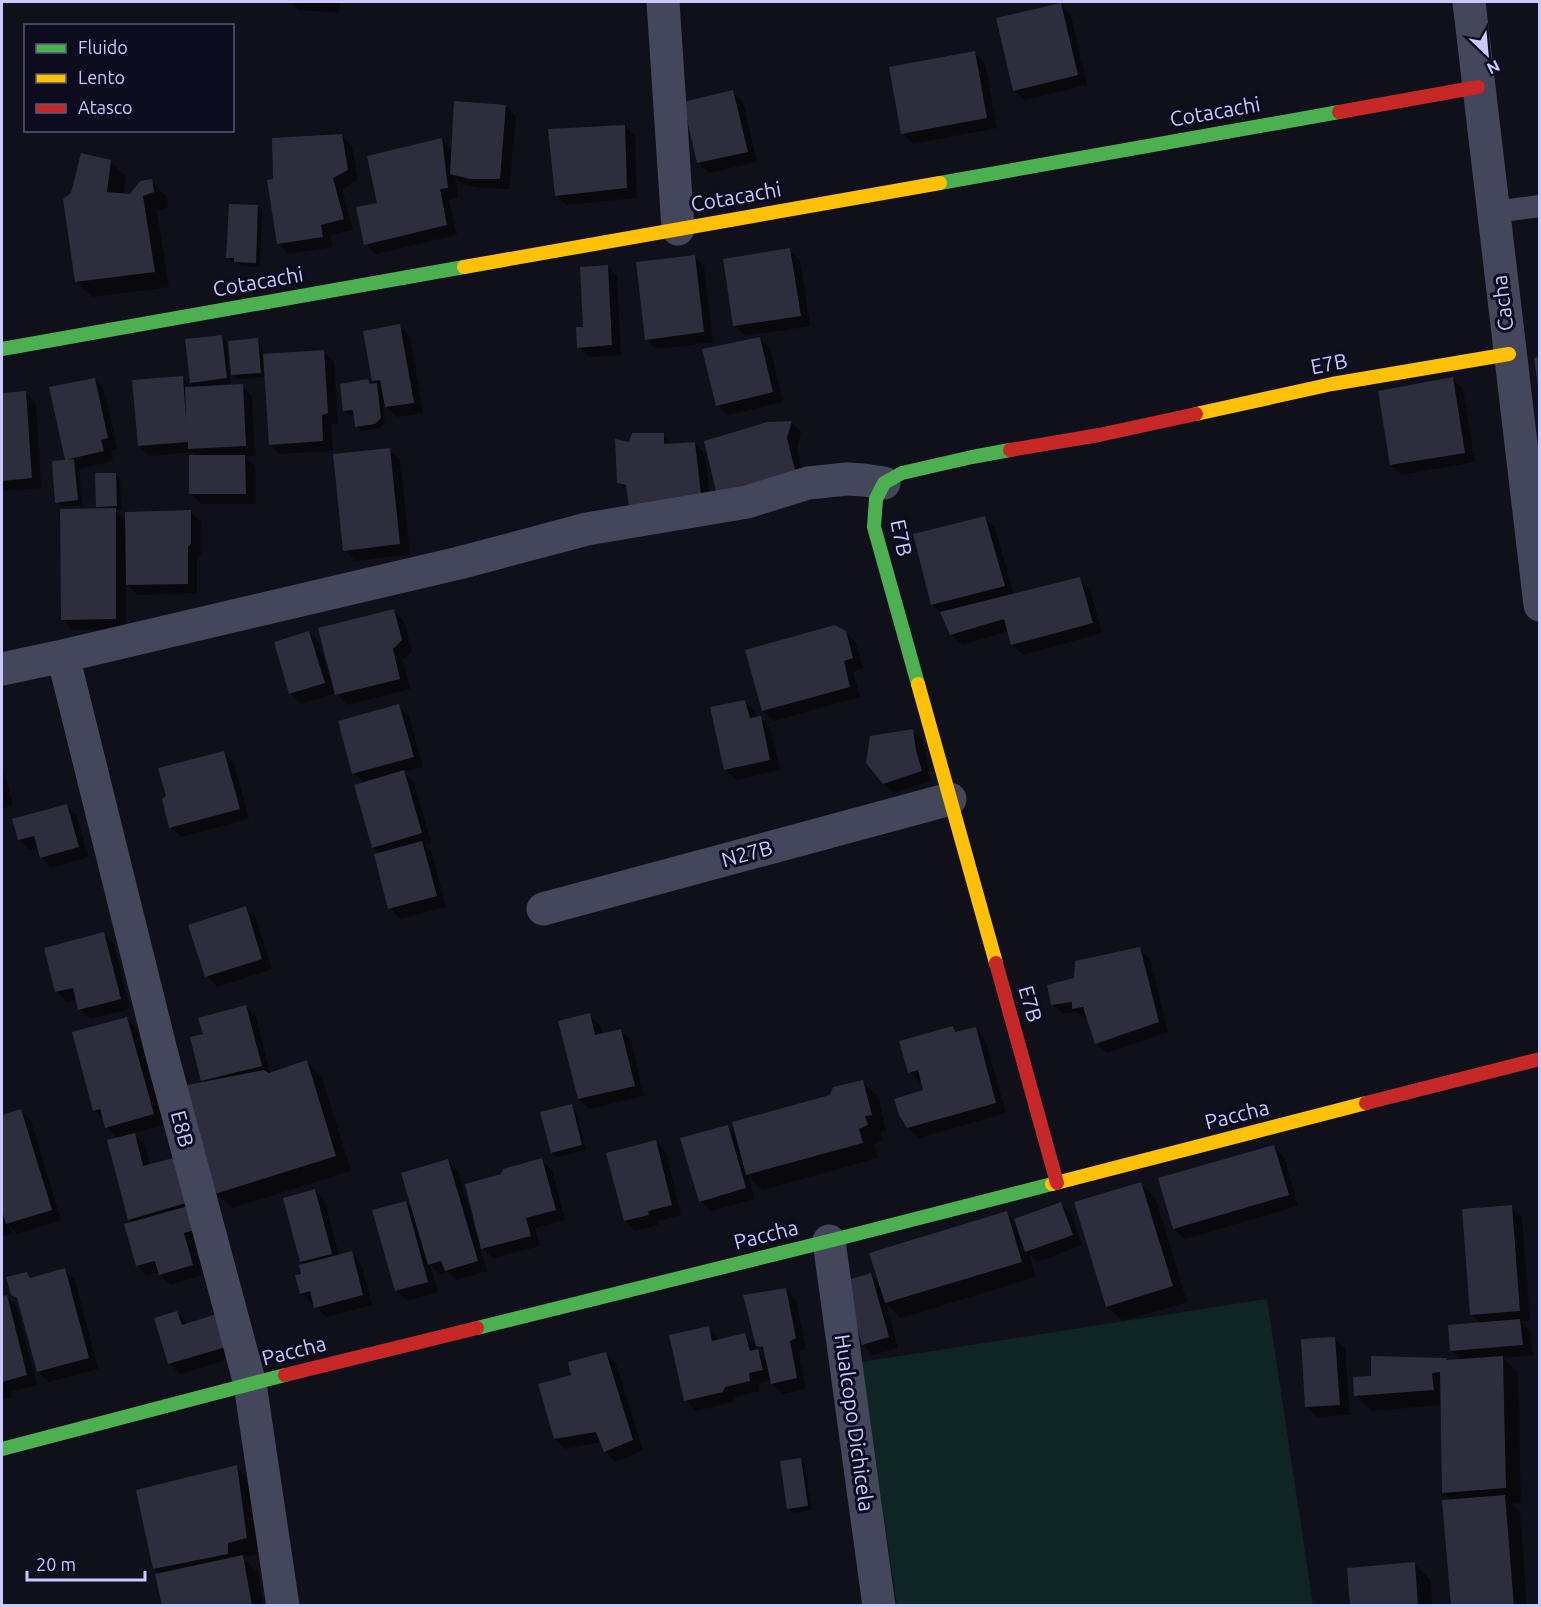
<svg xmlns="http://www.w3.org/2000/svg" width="1541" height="1607" font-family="Ubuntu,sans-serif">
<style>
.green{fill:#0f2523}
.shadow{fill:#0007}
.building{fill:#2d2d3d}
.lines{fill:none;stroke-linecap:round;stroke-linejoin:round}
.lane{stroke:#44465b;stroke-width:22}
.street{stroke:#44465b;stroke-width:33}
.fast{stroke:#4caf50;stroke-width:14}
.slow{stroke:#ffc107;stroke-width:14}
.jam{stroke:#c62828;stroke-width:14}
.labels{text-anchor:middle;stroke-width:6;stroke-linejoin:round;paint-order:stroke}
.street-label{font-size:21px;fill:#c9c9ff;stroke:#0d0c1e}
</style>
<rect width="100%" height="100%" fill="#10101a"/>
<path class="green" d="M1267,1299L1313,1605H897L861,1362Z"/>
<path class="shadow" d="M290,2H340L339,13L299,10Z
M1061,4L1071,15L1087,85L1024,100L1014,90Z
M975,53L985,63L997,128L913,144L903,133Z
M732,92L743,102L757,162L709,173L699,163Z
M505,106L516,116L509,189L481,188L462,184L455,177L458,198L449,200L457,235L376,254L366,244L379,205L442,140L453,151Z
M625,126L635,136L637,198L566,205L556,195Z
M342,136L352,146L358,180L342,189L353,230L330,235L333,247L288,254L278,243L275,180Z
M110,161L126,177L124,195L131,196L151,181L167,197L168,208L157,211L169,287L92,297L77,282Z
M258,206L262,211L260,267L240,266L237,262H232L228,257Z
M790,250L800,260L810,326L745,336L735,326Z
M694,256L704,266L713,342L656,349L646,339Z
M607,266L617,277L621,355L589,357L579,347Z
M400,326L410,336L423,413L397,417L383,403L385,423L380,428L362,431L357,426L355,415H350L345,411L368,381L372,385H377L373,381Z
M221,337L226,342L229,369H232L257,340L262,345L263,356L323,351L334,362L338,423L331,425L333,451L280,454L270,444L266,377L237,379L229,371L231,383L213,385V387L242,386L252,396L255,456L245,457L255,466V504H201L190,493L197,456L193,452L149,456L139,446L182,377L192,387L187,341Z
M760,338L770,348L783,402L728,415L717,405Z
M94,379L104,390L117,448L111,450L113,461L79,469L82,505L62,507L57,502L69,461L66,459Z
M1452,379L1463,389L1475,462L1401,475L1391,464Z
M26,393L36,403L41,488L2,491V395Z
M791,422L801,432L797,449L807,492L706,442Z
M663,435L674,445L695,444L705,454L712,513L629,492L618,482L630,444Z
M390,450L400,460L410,554L355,561L345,550Z
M115,474L120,479L122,510H116L127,522L190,512L201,522V554L197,558V593L138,595L126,583V629L72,630L62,619L102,510L98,506Z
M985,518L995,528L1014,595L1080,579L1090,589L1102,633L1023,655L1012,645L1009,631L962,645L951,634L943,615L932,604Z
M394,611L404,621L412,651L403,660L410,689L347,705L336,693L301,704L291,693L309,633L319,643L329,676L331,675Z
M845,632L856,643L863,668L853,672L860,697L774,721L763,711Z
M745,701L755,712L757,718L760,717L770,728L780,770L736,780L725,769Z
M399,706L409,716L423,767L404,772L414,782L431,843L425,845L432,853L446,907L400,919L390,908L380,854L373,847L364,783L354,773Z
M912,731L923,741L931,781L894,793L884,783Z
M223,753L234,763L249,819L181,837L171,827L168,797Z
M2,765L13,805L2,809Z
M67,806L77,816L88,857L51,868L41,857L39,848L30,850L19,840Z
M245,908L256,918L272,969L217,987L207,976Z
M103,934L114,944L130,1009L90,1019L80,1009L77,999L67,1002L57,992L46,949Z
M1139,949L1150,959L1168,1032L1107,1053L1096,1043L1088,1018L1084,1019L1077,1012L1063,1014L1052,1004L1075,979Z
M246,1007L256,1017L270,1074L307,1062L322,1078L351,1171L232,1208L216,1193L204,1083L202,1081L192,1038L205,1036Z
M589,1015L600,1025L602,1035L621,1030L631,1041L644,1096L589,1109L579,1099Z
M127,1018L137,1029L164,1125L133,1133L145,1145L150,1166L180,1157L211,1238L193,1243L202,1275L170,1285L159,1272L147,1276L137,1265L134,1223L129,1219L118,1139L107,1127L105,1121L95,1111L73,1033Z
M953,1028L958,1033L975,1028L985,1039L1006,1113L919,1138L908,1127L925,1091L923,1082H920L910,1072Z
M863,1082L878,1097L886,1130L880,1132L883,1140L874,1145L878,1158L762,1190L749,1177L755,1199L711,1211L700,1201L728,1126L736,1135L831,1097Z
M571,1106L576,1110L586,1150L557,1157L552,1153Z
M21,1111L31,1121L61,1220L17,1234L10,1226L12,1234L2,1237V1117Z
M656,1142L666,1152L681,1215L658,1221V1225L635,1231L625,1220Z
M1274,1146L1284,1157L1298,1206L1185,1239L1174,1229Z
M542,1160L552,1170L565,1220L535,1228L540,1246L493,1258L479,1245L487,1271L457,1280L448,1272L440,1274L430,1265L438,1292L407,1301L397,1291L374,1211L406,1202L413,1210L447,1161L458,1171L478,1239H480L503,1175Z
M1141,1184L1156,1199L1187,1302L1123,1321L1107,1306Z
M315,1190L325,1201L339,1256L351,1253L361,1263L372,1305L326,1317L316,1307L314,1303L312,1304L302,1293L305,1265L301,1261Z
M1061,1204L1071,1214L1082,1245L1037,1262L1029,1254L1036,1277L901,1318L886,1303L898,1348L873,1355L863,1345L871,1275L880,1284L1006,1213L1014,1221Z
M1511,1207L1522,1217L1530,1321H1521L1530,1331L1533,1355L1503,1358L1518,1373L1521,1503L1512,1504L1520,1512L1527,1606H1452V1501L1444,1493L1442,1405L1371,1411L1356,1395L1372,1377L1446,1359L1448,1361L1461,1360L1452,1351L1481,1323L1471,1314Z
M64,1270L75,1280L98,1369L49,1382L39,1372L20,1303L12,1295L26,1273L32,1279Z
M786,1289L796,1300L806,1349L799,1351L806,1389L783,1394L772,1384V1380L758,1383L760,1391L735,1397L733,1402L696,1411L686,1400L708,1327L718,1338L719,1341L745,1335L755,1345L756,1350L768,1362L766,1354L757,1345Z
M7,1297L17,1307L37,1385L11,1392L12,1398L2,1400V1298Z
M177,1312L188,1324L240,1356L180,1374L169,1363Z
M1335,1339L1345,1349L1350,1415L1317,1417L1307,1407Z
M606,1354L616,1364L643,1450L615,1462L605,1451L602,1442L565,1449L555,1439L572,1376Z
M801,1460L805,1465L812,1510L793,1513L788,1508Z
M236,1467L252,1482L262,1553L243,1558L258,1572L264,1606H163L160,1574L155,1569L138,1491Z
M1414,1564L1430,1579L1432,1606H1351Z"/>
<path class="building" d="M1061,3L1078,75L1013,91L996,18Z
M975,51L987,118L901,134L889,67Z
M733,90L748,152L697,163L683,102Z
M454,101L506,105L500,179H470L450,174Z
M625,125L627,188L555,196L548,129Z
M342,134L348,170L333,178L344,219L321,225L323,237L277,244L267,180L273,179L272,138Z
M442,138L448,188L440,189L447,225L364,245L356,207L377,203L367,156Z
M81,153L111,160L107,192L130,194L140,181L152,179L154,192L143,196L155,272L75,282L63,199L71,193Z
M229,204L258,205L256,263L234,262V258H226Z
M790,248L801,316L733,326L723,259Z
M695,255L704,332L645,340L636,262Z
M608,265L612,345L577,348L576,327H583L580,267Z
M400,324L414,403L385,407L380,380L372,381L363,331Z
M222,335L227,378L190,383L185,339Z
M760,337L773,392L716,406L702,349Z
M258,338L261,373L231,375L228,341Z
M324,350L328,413L322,415L323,441L269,445L263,354Z
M1540,357V387H1538L1534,358Z
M183,376L186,421L185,387L243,384L246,446L188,449V442L138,446L132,380Z
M1453,377L1465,453L1390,465L1378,391Z
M95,378L108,438L101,440L104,451L65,460L49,387Z
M368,379L370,384L377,383L381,418L375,424L355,427L353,410L343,411L340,384Z
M26,391L32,478L2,481V393Z
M792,421L787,438L798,482L718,500L704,441L767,422Z
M632,433H664V444L695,442L702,503L630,514L626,485L617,483L615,439L629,442Z
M390,448L400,544L343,551L333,454Z
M189,455H245L246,494H189Z
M74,459L78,500L55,503L52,461Z
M95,473H116L117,506L96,507Z
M116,508V619L61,620L60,509Z
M191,510V544L188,547V584L126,585L125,512Z
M985,516L1005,586L931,605L913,534Z
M1080,577L1093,623L1011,645L1004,619L950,635L940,612Z
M394,609L402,640L393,649L400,679L335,695L318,628Z
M835,625L846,631L853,658L844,661L850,687L762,711L745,650Z
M309,631L325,683L289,694L274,642Z
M745,700L750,718L761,716L770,760L724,770L710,707Z
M399,704L414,757L352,774L338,721Z
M913,729L916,750L922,771L883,784L866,763L870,736Z
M224,751L240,809L169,828L162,799L166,796L158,768Z
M404,770L422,833L372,848L354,785Z
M67,804L79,847L40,858L34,836L18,840L12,819Z
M422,841L437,896L388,909L374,854Z
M246,906L262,959L205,977L188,925Z
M104,932L121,999L78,1010L73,988L55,992L44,948Z
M1140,947L1159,1022L1095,1044L1083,1007L1072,1009V1002L1051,1005L1047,985L1074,978L1075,961Z
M246,1005L262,1066L201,1081L190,1037L203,1034L198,1018Z
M590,1013L595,1035L621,1029L635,1086L578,1099L558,1021Z
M127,1017L154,1114L105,1128L100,1109L93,1111L72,1032Z
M953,1026L955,1032L976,1027L996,1103L907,1128L899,1115L894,1099L923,1090L918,1070L908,1073L899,1041Z
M307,1060L336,1156L215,1194L187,1085L264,1070L269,1073Z
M863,1080L872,1115L865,1116L868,1125L859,1129L863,1143L746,1175L732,1122L830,1095L833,1087Z
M572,1104L582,1145L551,1153L540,1112Z
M21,1109L52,1210L6,1224L2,1211V1115Z
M728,1125L746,1188L699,1202L680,1138Z
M135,1133L143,1166L181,1156L193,1201L128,1220L107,1140Z
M656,1140L672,1205L648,1211L649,1215L624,1221L606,1153Z
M1274,1145L1289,1195L1173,1229L1158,1178Z
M542,1158L556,1210L526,1218L531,1236L481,1249L465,1184L501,1174L503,1169Z
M448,1159L478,1261L445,1271L441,1261L428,1265L401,1173Z
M1141,1182L1173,1286L1106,1307L1074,1202Z
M315,1189L332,1254L300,1262L283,1198Z
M406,1201L428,1282L395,1291L372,1210Z
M1061,1202L1073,1235L1025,1252L1014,1219Z
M195,1204L202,1228L184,1233L193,1265L159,1275L155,1261L136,1266L124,1224Z
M1512,1205L1520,1311L1470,1315L1462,1209Z
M1007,1211L1022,1262L885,1303L869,1253Z
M352,1251L363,1295L314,1308L310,1291L300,1294L295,1275L301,1274L299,1265Z
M65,1268L89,1358L37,1372L17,1298L11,1295L6,1277L27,1272L30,1278Z
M871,1273L889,1337L862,1345L844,1281Z
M786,1288L796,1338L790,1341L797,1378L771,1384L763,1347L756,1346L743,1295Z
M7,1295L27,1375L2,1382V1297Z
M177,1311L182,1325L220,1313L230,1346L168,1364L154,1318Z
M1520,1319L1523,1345L1450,1351L1448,1325Z
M709,1326L712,1341L745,1333L750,1351L758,1349L763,1370L749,1373L750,1381L725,1387L723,1392L684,1401L669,1335Z
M1335,1337L1340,1405L1305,1407L1301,1339Z
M606,1352L633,1440L604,1452L596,1432L554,1439L538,1384L571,1375L568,1362Z
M1371,1356L1447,1358L1446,1360L1503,1356L1506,1488L1442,1493L1440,1372L1432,1373L1434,1390L1354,1396L1353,1377L1371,1376Z
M801,1458L808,1506L787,1509L780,1461Z
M237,1465L247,1538L228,1543V1554L153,1569L136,1490Z
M1505,1495L1514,1606H1451L1442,1500Z
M243,1555L252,1606H162L155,1574Z
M1415,1562L1418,1606H1350L1347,1568Z"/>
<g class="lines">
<path class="lane" d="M1493,212L1540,206"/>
<path class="street" d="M663,2L678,229
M1469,2L1540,605
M63,656L161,1051L250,1384L283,1606
M2,669L63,656L459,563L587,529L747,502L808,483L847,479L864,480L884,483
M543,909L950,799
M829,1241L879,1606"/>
<path class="fast" d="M940,183L1339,112
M2,349L464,267
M918,684L874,527L876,499L884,483L902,473L972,457L1010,450
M477,1328L829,1241L1052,1184
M2,1449L285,1375"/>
<path class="slow" d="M464,267L940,183
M1196,414L1332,384L1509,354
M918,684L996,963
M1052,1184L1366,1103"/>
<path class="jam" d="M1339,112L1478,87
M1010,450L1099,435L1196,414
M996,963L1057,1183
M1366,1103L1540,1059
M285,1375L477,1328"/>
</g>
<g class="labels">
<g class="street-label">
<text transform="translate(1215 112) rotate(-10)" y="7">Cotacachi</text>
<text transform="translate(736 197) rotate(-10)" y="7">Cotacachi</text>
<text transform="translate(258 282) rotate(-10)" y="7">Cotacachi</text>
<text transform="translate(1503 303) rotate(-97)" y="7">Cacha</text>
<text transform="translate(1329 364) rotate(-11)" y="7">E7B</text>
<text transform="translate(901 538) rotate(78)" y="7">E7B</text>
<text transform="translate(747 854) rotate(-15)" y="7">N27B</text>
<text transform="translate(1030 1004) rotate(74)" y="7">E7B</text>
<text transform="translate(1237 1115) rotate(-14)" y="7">Paccha</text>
<text transform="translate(182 1129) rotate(75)" y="7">E8B</text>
<text transform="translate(766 1235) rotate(-14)" y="7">Paccha</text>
<text transform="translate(294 1351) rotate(-14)" y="7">Paccha</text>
<text transform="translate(854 1423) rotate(82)" y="7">Hualcopo Dichicela</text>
</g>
</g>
<rect width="1541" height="1607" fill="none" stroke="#c9c9ff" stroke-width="6"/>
<rect x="24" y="24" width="210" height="108" fill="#0d0c1e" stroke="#585878" stroke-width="1.5"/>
<rect x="36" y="44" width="30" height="9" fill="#4caf50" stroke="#585878" stroke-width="1.5"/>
<text x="78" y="54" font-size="18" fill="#c9c9ff">Fluido</text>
<rect x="36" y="74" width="30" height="9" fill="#ffc107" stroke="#585878" stroke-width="1.5"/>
<text x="78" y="84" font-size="18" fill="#c9c9ff">Lento</text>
<rect x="36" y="104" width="30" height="9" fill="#c62828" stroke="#585878" stroke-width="1.5"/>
<text x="78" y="114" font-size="18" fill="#c9c9ff">Atasco</text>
<g transform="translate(1487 54) rotate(154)" stroke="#0d0c1e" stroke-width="4.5" paint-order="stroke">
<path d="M0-4.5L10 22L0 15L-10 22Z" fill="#c9c9ff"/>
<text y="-9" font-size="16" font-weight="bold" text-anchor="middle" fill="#c9c9ff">N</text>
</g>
<path d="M27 1571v9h118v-9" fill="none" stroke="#c9c9ff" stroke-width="3"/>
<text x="36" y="1571" font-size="18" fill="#c9c9ff" stroke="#0d0c1e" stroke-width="4.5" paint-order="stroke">20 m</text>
</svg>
